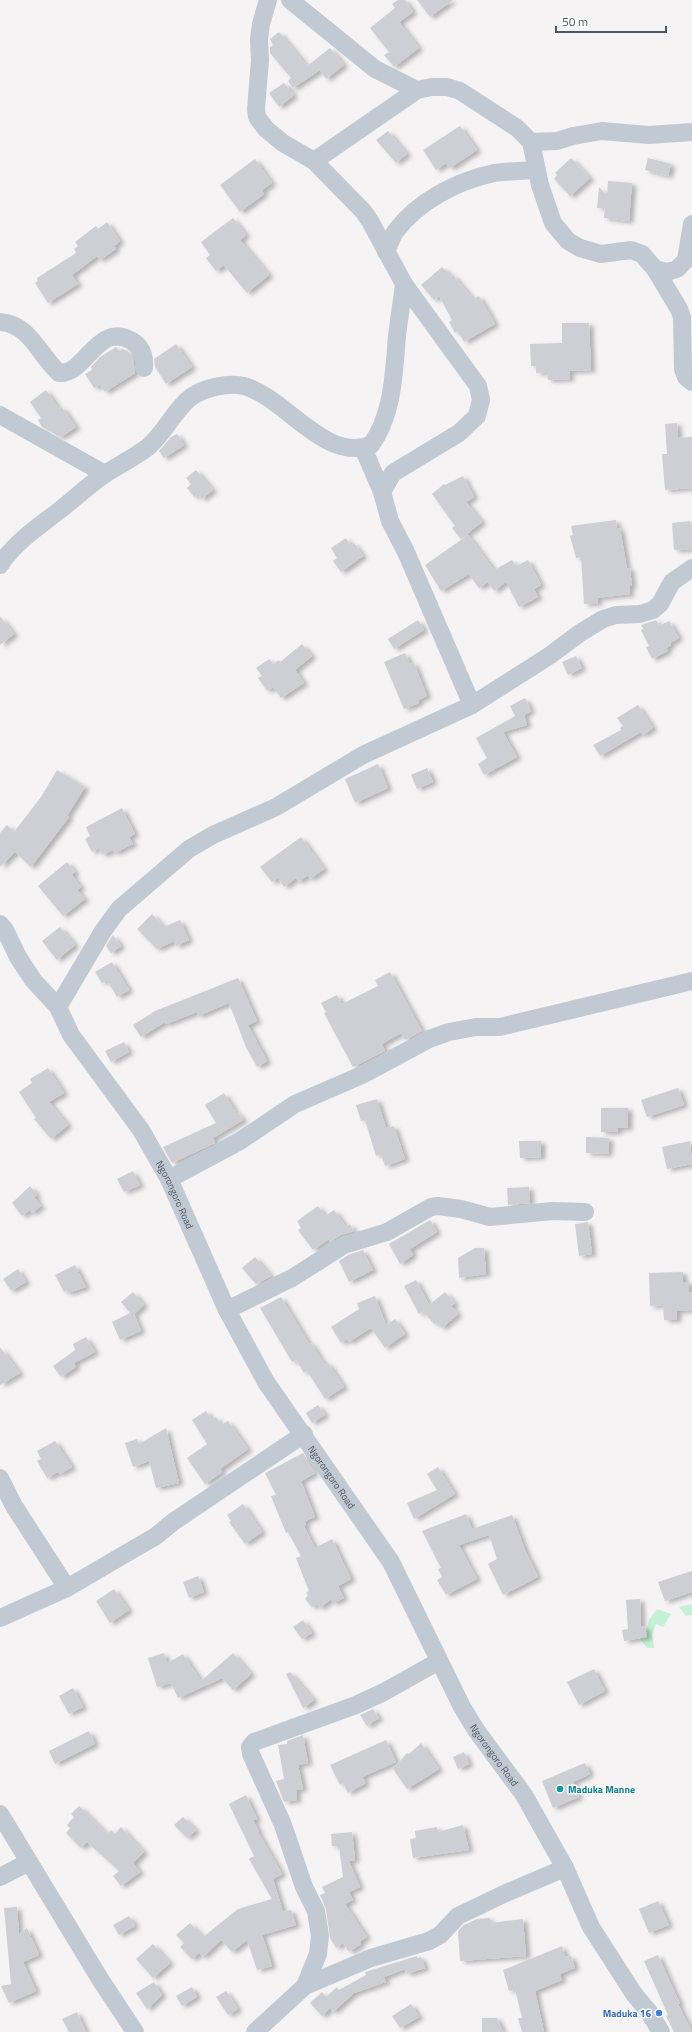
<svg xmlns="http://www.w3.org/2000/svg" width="692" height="2032" font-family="'Titillium Web',sans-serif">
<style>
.green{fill:#c3f1d5}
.building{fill:#cdcfd5;filter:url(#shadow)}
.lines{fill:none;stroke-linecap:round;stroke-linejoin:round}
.minor{stroke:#c1cad2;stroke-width:18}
.culture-dot{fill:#0f9aa8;stroke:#fff;stroke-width:1.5}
.shop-dot{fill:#3f7fe0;stroke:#fff;stroke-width:1.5}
.labels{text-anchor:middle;stroke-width:3;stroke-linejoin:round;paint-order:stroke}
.street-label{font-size:10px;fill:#4a5661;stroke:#fff}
.culture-label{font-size:10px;font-weight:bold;fill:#0d838f;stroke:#fff;text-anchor:start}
.shop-label{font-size:10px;font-weight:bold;fill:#366cbe;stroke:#fff;text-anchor:end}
</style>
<defs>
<filter id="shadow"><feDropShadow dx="4.5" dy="2.5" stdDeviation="2" flood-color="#0004"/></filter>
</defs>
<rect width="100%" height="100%" fill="#f5f3f3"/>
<path class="green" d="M692,1604V1615L686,1616L679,1607Z
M657,1609L671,1614L663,1627L656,1624L652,1635L654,1648H647L638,1636L646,1632L649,1620Z"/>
<path class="building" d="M398,0H405L413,12L399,22L419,48L394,67L384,55L389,52L370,28L395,8L392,4Z
M417,0H453L430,17Z
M279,32L307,66L330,48L344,65L326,79L320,70L293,88L288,81L291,78L270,53V47L273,45L270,39Z
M284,83L294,95L279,107L269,93Z
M460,126L477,150L450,168L446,163L436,170L423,150Z
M388,131L407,154L396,163L376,140Z
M571,158L590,178L570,196L554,179L557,175L555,173Z
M648,158L671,164L668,176L645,170Z
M255,159L272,183L262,190L264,194L240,212L220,185Z
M608,181L632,183L629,221L604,218L605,208H597L599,187L607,196Z
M233,218L246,235L240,240L269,275L247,293L224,265L216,271L206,258L210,255L201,242Z
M107,222L120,241L114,246L116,249L100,260L97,256L72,275L78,284L48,303L35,283L38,281L37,278L76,253L74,249L78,246L75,242L96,226L98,229Z
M442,267L451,276L453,275L473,299L479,296L495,324L464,342L458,331L455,333L449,322L452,320L439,296L434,300L421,285Z
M562,323H589L591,370L569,371L570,379L548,380L547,372L536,373V366H531L530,344L562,343Z
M176,344L192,367L166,384L155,367L154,359Z
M116,347L120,351L123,349L129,352L133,358L135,373L105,392L100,385L94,388L85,374L92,370L91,367L100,357Z
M46,390L59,409L62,407L76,427L61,437L51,432L48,427L46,429L42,427L38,420L41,418L30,402Z
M677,423L678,438L692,437V488L665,490L662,454H667L665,424Z
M177,434L184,445L164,458L159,451L171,437Z
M196,470L213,490L202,499L198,494L194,497L187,488L191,484L186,478Z
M463,476L474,497L466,502L482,522L461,539L452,528L455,526L432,494L444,484L445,485Z
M616,520L617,529L620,528L627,569L630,568L632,586H629L630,594L597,598L598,603L584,604L581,557L576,558L570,536L573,535L571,526Z
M690,521V525H692V549L674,550L672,523Z
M468,535L494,570L512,560L516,566L528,560L541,585L534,589L538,597L519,607L506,582L494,591L488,582L479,588L469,574L441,591L425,565Z
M346,538L351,546L354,543L363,556L341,572L333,561L337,558L331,548Z
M0,616L14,634L0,645Z
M418,620L424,630L394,649L388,639Z
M656,620L659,626L669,621L679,638L670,643L671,645L666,648L668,651L652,659L646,647L649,646L641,630L643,629L641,625Z
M302,644L312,656L295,670L304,683L281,698L273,687L267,691L258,678L262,676L256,668L269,659L273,664L279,660L280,662Z
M405,653L410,664L414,663L427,696L418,700L419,703L404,709L384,662Z
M576,656L582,668L568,675L562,662Z
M525,698L531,711L524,715L527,725L503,732L517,757L484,775L478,764L487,758L476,738L515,716L510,706Z
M638,705L653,728L643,735L641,732L600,756L593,745L621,730L620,728L623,726L617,718Z
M378,764L388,788L355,803L345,779Z
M427,768L433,782L417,789L411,775Z
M57,770L85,787L67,816L69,817L31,867L15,852L0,867V833L7,825L14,832L41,797Z
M122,808L135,834L129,837L133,844L115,853L113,850L102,855L99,848L92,852L85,839L90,836L86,827Z
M301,837L324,869L310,879L308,875L299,882L296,878L284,887L278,878L272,882L260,867Z
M67,862L75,872L72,875L81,887L77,890L85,899L63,916L38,886Z
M152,914L164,927L180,920L189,940L176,946L174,941L157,949L137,929Z
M60,927L75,945L57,960L42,941Z
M113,935L121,946L111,953L106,946Z
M112,962L129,990L117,997L107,980L102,983L95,972Z
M390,972L422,1031L405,1040L401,1033L382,1044L385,1051L353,1067L324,1013L326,1012L321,1003L337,995L342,1004L378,986L375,980Z
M238,978L257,1021L248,1025L267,1061L257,1067L246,1047L229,1003L198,1016L197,1012L166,1024L165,1022L141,1037L133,1025L155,1011Z
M124,1042L129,1052L111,1062L105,1051Z
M48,1068L64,1093L49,1102L68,1125L51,1139L34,1119L36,1118L19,1092L32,1083L30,1079Z
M678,1088L684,1105L647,1117L641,1100Z
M224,1093L237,1114L239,1113L243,1120L213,1138L215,1143L172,1163L163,1147L216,1123L205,1105Z
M377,1099L386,1128L394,1126L405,1159L385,1166L381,1154L376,1156L365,1120L361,1121L356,1105Z
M601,1108H628V1128H618V1132H601Z
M586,1137L609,1138L608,1154L586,1153Z
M519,1141H541V1157L520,1158Z
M690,1141L692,1164L667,1169L662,1147Z
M133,1171L140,1185L124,1192L117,1179Z
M30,1186L37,1195L34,1197L41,1206L32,1213L30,1210L22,1216L12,1203Z
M529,1187L530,1203L508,1205L507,1188Z
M318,1206L325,1216L334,1210L346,1227L350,1224L354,1231L341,1235L330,1242L329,1239L313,1250L298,1230L301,1228L297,1221Z
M430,1220L437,1232L410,1249L413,1255L400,1264L389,1244Z
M588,1222L592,1254L579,1256L575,1224Z
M475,1248H484L486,1274L459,1278L458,1258Z
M363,1250L373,1270L349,1282L339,1261L348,1255Z
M255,1257L271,1276L256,1284L242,1268Z
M75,1265L86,1287L68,1293L67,1290L64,1292L55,1275Z
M18,1269L26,1282L11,1291L3,1279Z
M683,1272V1282H689V1292H692V1310L677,1311V1320H664L663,1305L650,1306L649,1273Z
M416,1280L429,1305L445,1292L455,1303L451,1306L458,1314L442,1328L436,1322L434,1324L423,1311L419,1314L404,1286Z
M133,1292L144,1305L134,1314L141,1331L120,1340L112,1322L130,1313L121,1302Z
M375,1296L386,1325L395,1319L405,1334L385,1348L371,1328L349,1342L347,1339L341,1343L331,1327L359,1309L357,1303Z
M281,1297L309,1344L311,1343L325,1365L328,1363L344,1387L325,1399L307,1371L304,1373L296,1360L292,1362L260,1308Z
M86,1337L95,1352L74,1363L76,1367L61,1377L53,1366L74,1351L75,1349L73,1344Z
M0,1347L20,1373L0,1385Z
M318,1405L325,1415L312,1423L306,1413Z
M206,1411L212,1420L216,1417L221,1425L228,1421L248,1449L220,1469L222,1472L205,1484L187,1458L207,1444L192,1420Z
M166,1428L179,1483L156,1488L149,1461L133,1467L125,1443L137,1439L139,1444Z
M55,1441L72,1467L60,1474L58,1472L47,1478L37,1461L41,1459L37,1451Z
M303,1453L315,1473L301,1481L315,1517L305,1521L306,1525L304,1526L315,1548L332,1539L351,1579L338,1586L344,1598L333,1603L331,1599L320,1608L317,1604L312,1607L305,1599L308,1595L306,1593L309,1591L296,1558L301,1556L288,1532L286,1533L271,1496L276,1495L265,1473Z
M438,1467L455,1494L414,1519L407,1503L437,1490L427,1474Z
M243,1504L262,1532L245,1544L229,1522L231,1521L227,1515Z
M466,1514L472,1529L512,1515L525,1550L538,1577L503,1595L488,1564L497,1559L489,1535L459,1545L477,1579L446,1595L437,1580L442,1577L438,1569L441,1568L422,1531Z
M692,1571V1592L665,1601L658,1582Z
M198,1576L204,1592L189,1598L183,1582Z
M114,1589L129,1610L110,1623L96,1601Z
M640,1599L641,1627L645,1626L647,1637L624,1641L622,1630L628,1629L626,1600Z
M303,1620L312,1633L302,1639L293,1627Z
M164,1653L167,1663L183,1654L201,1681L233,1653L251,1674L233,1690L222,1678L178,1698L171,1683L157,1687L148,1658Z
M594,1669L605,1691L579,1705L567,1682Z
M290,1672L314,1700L303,1708L286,1674Z
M73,1688L83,1707L69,1714L59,1696Z
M373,1709L379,1718L367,1726L360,1715Z
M89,1731L95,1744L55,1764L49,1751Z
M303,1735L308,1763L298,1765L303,1789L296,1790L297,1800L284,1802L276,1781L284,1779L278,1745L287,1744V1741Z
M386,1740L396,1762L362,1777L366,1783L348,1793L343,1783L340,1785L330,1765Z
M421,1743L439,1769L407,1789L393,1769L407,1753L409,1754Z
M464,1752L469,1764L458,1769L453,1757Z
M585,1763L590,1774L573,1782L579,1797L553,1808L542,1781Z
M246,1795L257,1819L253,1820L259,1832H258L282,1874L273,1879L283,1912L291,1910L296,1925L262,1935L272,1966L257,1970L247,1940L232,1952L221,1940L203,1957L199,1953L192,1959L180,1947L184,1943L176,1935L190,1923L203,1937L238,1909L272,1899L249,1859L254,1856L229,1804Z
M79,1806L107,1834L111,1830L115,1834L121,1827L144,1852L133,1863L140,1872L121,1886L113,1876L119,1871L87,1842L81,1848L66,1833L70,1828L67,1825L74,1817L71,1814Z
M183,1817L196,1830L187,1838L174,1825Z
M463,1825L469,1850L413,1858L410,1839L416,1838L415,1831L437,1827L438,1832Z
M352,1832L355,1860L349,1861L360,1887L349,1892L353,1900L345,1904L367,1937L360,1941L361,1944L349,1952L343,1943L336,1948L330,1938L326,1909L320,1895L325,1893L322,1887L343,1877L339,1846H332L331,1834Z
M658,1901L669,1925L649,1933L639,1909Z
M17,1907L19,1934L27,1928L39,1955L23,1962L36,1991L9,2003L1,1986L11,1984L4,1908Z
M129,1916L135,1926L119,1935L113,1925Z
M490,1918V1923L523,1919L526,1956L460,1961L458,1931L464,1925L477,1919Z
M153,1944L170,1963L153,1978L136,1959Z
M562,1946L565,1957L571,1956L575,1968L560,1974L562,1980L535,1991L544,2032H522L518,2018H522L515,1989L509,1991L503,1970Z
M658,1955L680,2004H678L692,2032H674L666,2016L668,2015L644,1961Z
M417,1956V1958L421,1957L425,1968L407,1974L405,1969L384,1977L386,1982L354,1993L333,2012L330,2008L322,2016L310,2003L322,1992L326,1997L337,1987L339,1990L366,1975L365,1972Z
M154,1982L162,1995L147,2009L136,1993Z
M192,1987L197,1997L182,2006L176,1996Z
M226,1991L238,2009L228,2015L216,1997Z
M411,2004L419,2017L400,2028L392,2016Z
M77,2012L86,2032H69L62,2019Z
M482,2018H497L503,2032H482Z"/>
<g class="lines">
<g class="minor">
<path d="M268,0L261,24L259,39L260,60L256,109L257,117L266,129L283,143L314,161L363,211L370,221L404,284L478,386L481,400L477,416L459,433L393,473L382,492L390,521L406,552L472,705"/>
<path d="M290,0L375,69L417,90L432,87H447L460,91L517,128L531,142L540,185L553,223L568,241L580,248L601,254L631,250L642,254L655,269L667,272L677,269L686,260L692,224"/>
<path d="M531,142L557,141L573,136L602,131L649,135L692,132"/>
<path d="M314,161L417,90"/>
<path d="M386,252C389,246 391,238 395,232C418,201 457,181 494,173C508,171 523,171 537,170"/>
<path d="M655,269L679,309L682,317L683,369L686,377L692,382"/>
<path d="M0,322C30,324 39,355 59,373C85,376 98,320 132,341C142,347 145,356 144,368"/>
<path d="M0,415L105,474"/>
<path d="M363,448L382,492"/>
<path d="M0,565C15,542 38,527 60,510C75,498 89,485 105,474C119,465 135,457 148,447C165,433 174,410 191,397C204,388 228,382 244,386C285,397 325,463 371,445C393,415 394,372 397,336C399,319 402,301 404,284"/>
<path id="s1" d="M0,924L5,930L18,957L33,980L58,1007L71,1035L141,1130L169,1179L227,1310L266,1382L391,1562L462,1707L476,1730L524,1795L565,1868L591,1927L634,1994L649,2012L661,2032"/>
<path d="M58,1007L103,931L119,909L189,849L213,835L276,807L363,755L472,705L549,656L580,633L603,619L616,615L640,614L653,610L660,604L672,582L692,568"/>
<path d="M169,1179L240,1141L295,1104L362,1075L429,1039L449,1032L476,1027H500L692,981"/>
<path d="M227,1310L292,1278L344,1245L387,1232L431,1207L438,1206L461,1209L490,1217L553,1211L585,1212"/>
<path d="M0,1478L14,1506L67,1588"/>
<path d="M0,1618L67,1588L156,1536L173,1522L304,1434"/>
<path d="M0,1814L100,1979L135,2032"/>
<path d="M0,1877L29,1862"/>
<path d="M305,1986L318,1954L320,1936L316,1911L304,1887L283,1825L251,1754L250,1747L254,1742L356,1705L384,1692L439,1661"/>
<path d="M255,2032L305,1986L371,1958L429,1941L440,1935L458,1916L506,1893L565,1868"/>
</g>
</g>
<circle class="culture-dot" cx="560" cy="1789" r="4"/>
<circle class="shop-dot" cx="659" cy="2013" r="4"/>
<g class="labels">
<g class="street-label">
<text dy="4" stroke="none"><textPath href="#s1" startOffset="324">Ngorongoro Road</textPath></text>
<text dy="4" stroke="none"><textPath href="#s1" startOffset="648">Ngorongoro Road</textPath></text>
<text dy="4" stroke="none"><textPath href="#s1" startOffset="971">Ngorongoro Road</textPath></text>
</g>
<g class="culture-label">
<text x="568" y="1793">Maduka Manne</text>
</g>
<g class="shop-label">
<text x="651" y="2017">Maduka 16</text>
</g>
</g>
<path d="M556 26v6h110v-6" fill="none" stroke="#4a5661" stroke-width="2"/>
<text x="562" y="26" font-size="12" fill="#4a5661" stroke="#ffffff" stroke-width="3" paint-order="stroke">50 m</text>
</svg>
